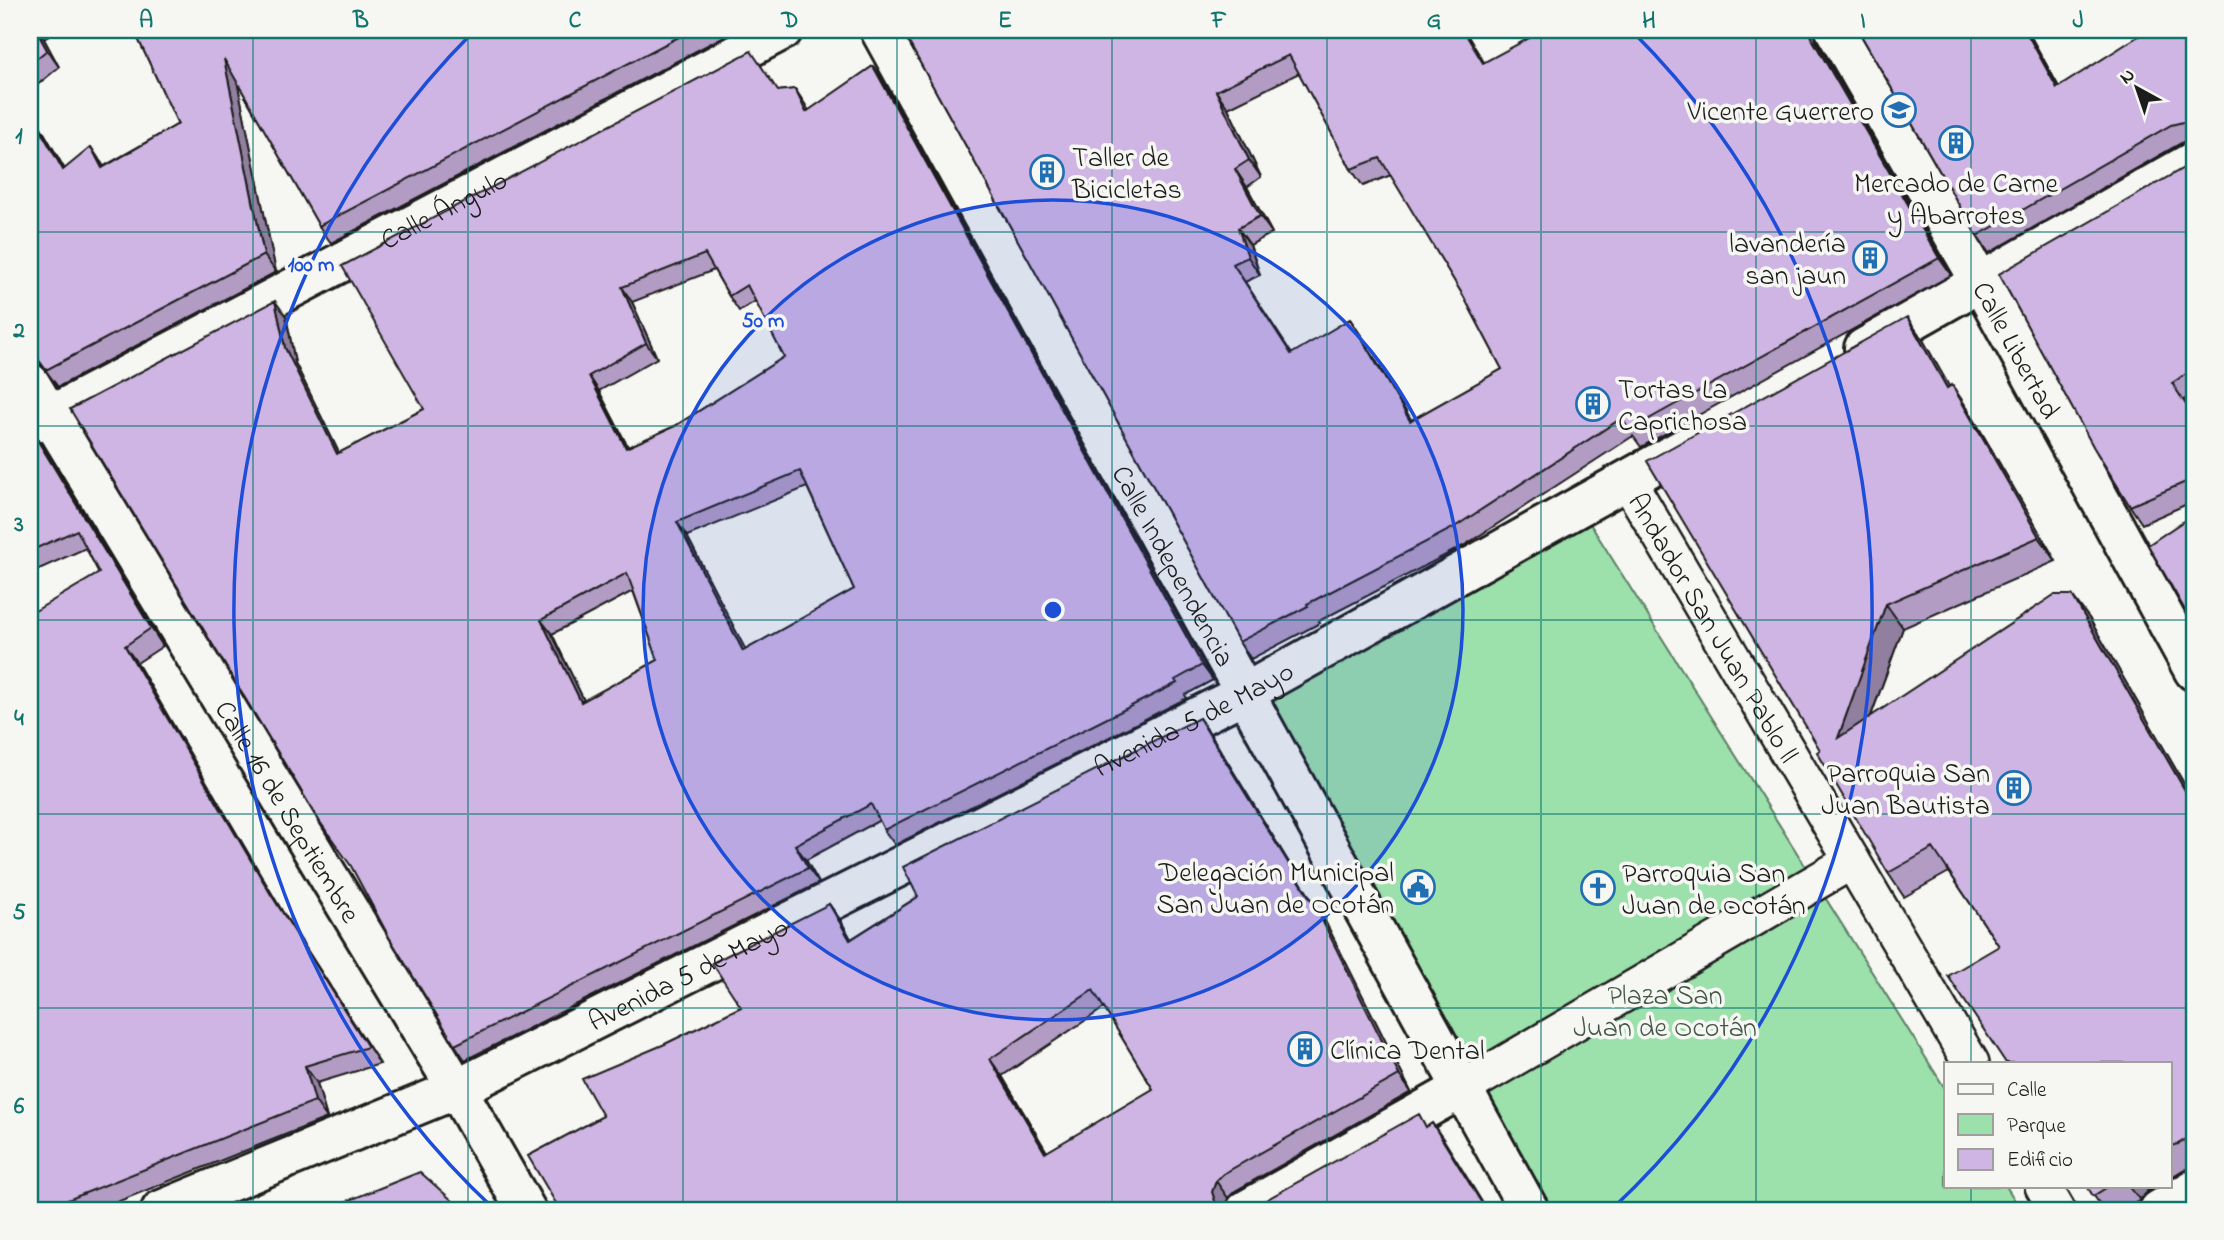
<svg xmlns="http://www.w3.org/2000/svg" width="2224" height="1240" font-family="'Indie Flower',sans-serif">
<style>
.green{fill:#9ce0ab;stroke:#5c7e64;stroke-width:2}
.lines{fill:none;stroke-linecap:round;stroke-linejoin:round}
.pedestrian-casing{stroke:#1c1c1c;stroke-width:40}
.minor-casing{stroke:#1c1c1c;stroke-width:44}
.secondary-casing{stroke:#1c1c1c;stroke-width:44}
.pedestrian{stroke:#f6f6f2;stroke-width:35}
.minor{stroke:#f6f6f2;stroke-width:38}
.secondary{stroke:#f6f6f2;stroke-width:38}
.wall{fill:#b29cc4;stroke:#1c1c1c;stroke-width:2;fill-rule:evenodd}
.shaded-wall{fill:#917fa0;stroke:#1c1c1c;stroke-width:2}
.building{fill:#cfb5e4;stroke:#1c1c1c;stroke-width:2;fill-rule:evenodd}
.grid{fill:none;stroke:#0f766e;stroke-width:2;stroke-opacity:0.55}
.ring{fill:none;stroke:#1d4ed8;stroke-width:3.5}
.labels{text-anchor:middle;stroke-width:7;stroke-linejoin:round;paint-order:stroke}
.poi-label{font-size:28px;fill:#1c1c1c;stroke:#f6f6f2;text-anchor:end}
.street-label{font-size:28px;fill:#1c1c1c;stroke:#f6f6f2}
.park-label{font-size:28px;fill:#425747;stroke:#f6f6f2}
.centre{fill:#1d4ed8;stroke:#f6f6f2;stroke-width:3.5}
.ring-label{font-size:21px;text-anchor:middle;font-weight:bold;fill:#1d4ed8;stroke:#f6f6f2;stroke-width:7;stroke-linejoin:round;paint-order:stroke}
.neatline{fill:none;stroke:#0f766e;stroke-width:2.5}
.grid-label{font-size:23px;text-anchor:middle;font-weight:bold;fill:#0f766e}
</style>
<rect width="100%" height="100%" fill="#f6f6f2"/>
<filter id="ink" filterUnits="userSpaceOnUse"><feTurbulence type="fractalNoise" baseFrequency=".0143" numOctaves="2"/><feDisplacementMap in="SourceGraphic" scale="14" xChannelSelector="R" yChannelSelector="G"/><feConvolveMatrix kernelMatrix="1 2 1 2 8 2 1 2 1" color-interpolation-filters="sRGB"/></filter>
<g filter="url(#ink)">
<path class="green" d="M1589,522L1946,1090V1186H2006L2021,1210H1551L1272,701Z"/>
<g class="lines">
<g class="pedestrian-casing">
<g id="pedestrian">
<path id="s1" d="M1627,479L1971,1063"/>
<path d="M1461,1089L1852,861"/>
<path d="M2043,1186L2057,1210"/>
</g>
</g>
<g class="minor-casing">
<g id="minor">
<path id="s2" d="M880,30L1529,1210"/>
<path id="s3" d="M1835,30L1981,283L2194,671"/>
<path id="s4" d="M30,383L457,1089L526,1210"/>
<path id="s5" d="M30,426L783,30"/>
<path d="M1246,1210L1461,1089"/>
<path d="M2159,1210L2194,1189"/>
</g>
</g>
<g class="secondary-casing">
<g id="secondary">
<path d="M1864,348L2194,161"/>
<path id="s6" d="M161,1210L457,1089L1243,694L1695,442"/>
</g>
</g>
<use href="#pedestrian" class="pedestrian"/>
<use href="#minor" class="minor"/>
<use href="#secondary" class="secondary"/>
</g>
<path class="wall" d="M30,30H59L44,39L59,67L30,91Z
M134,30H736L331,243L319,226L237,82L276,272L58,387L41,364L30,361V108L64,169L104,166L178,124Z
M902,30H1464L1484,63L1813,31L1816,41L1951,275L1641,447L1633,436L1465,545L1319,621L1320,623L1251,659L1239,642ZM1299,73L1351,169L1363,186L1391,175L1464,297L1502,369L1411,420L1362,337L1350,319L1292,354L1245,282L1260,275L1250,245L1272,233L1247,187L1261,177L1228,108Z
M1858,30H2027L2059,87L2194,30V139L2183,142L1989,253L1977,236Z
M873,66L883,81L1213,680L1185,695L1187,698L895,845L884,830L880,820L806,860L819,883L465,1060L455,1045L389,937L286,316L295,363L339,453L424,409L778,91L795,89L809,111ZM714,270L729,296L739,311L756,301L784,357L675,426L628,447L599,391L657,358L632,302ZM807,487L854,589L745,650L687,536ZM633,591L658,660L584,701L552,634Z
M2194,162V393L2184,400L2194,416V501L2142,524L2130,506Z
M1923,340L1949,387L1968,409L2056,561L1903,628L1871,716L2089,618L2194,801V1167L2183,1170L2170,1178V1063L1999,946L1949,872L1904,897L1888,873L1820,750Z
M30,428L42,445L163,646L137,663L282,911L380,1064L317,1083L327,1118L97,1210H30L99,573L86,548L30,573Z
M1199,718L1211,735L1327,925L1411,1092L1235,1191L1228,1198L1224,1209L603,1116L665,1044L741,1007L829,904L841,921L851,939ZM1104,1008L1153,1089L1047,1152L1002,1076Z
M2087,1186H2157L2148,1191L2140,1200L2124,1210H2104Z"/>
<path class="shaded-wall" d="M36,30H38L44,39L59,67L47,50Z
M1463,30H1464L1495,80L1483,63Z
M1807,30H1813L1816,41L1951,275L1939,258Z
M2025,30H2027L2069,105L2057,88Z
M224,59L236,76L276,272L264,255Z
M873,66L883,81L1213,680L1202,665Z
M795,89L805,104L817,127L806,112Z
M1216,91L1228,108L1261,177L1249,160Z
M30,108L75,187L63,170L30,112Z
M91,147L103,165L114,185L102,168Z
M1235,169L1247,187L1272,233L1260,216Z
M1238,228L1250,245L1260,275L1248,257Z
M1233,264L1245,282L1303,372L1291,354Z
M622,287L632,302L657,358L646,343Z
M275,301L286,316L295,363L347,469L337,454L285,348Z
M1907,317L1923,340L1964,412L1947,388Z
M1350,319L1362,337L1422,438L1410,421Z
M589,376L599,391L636,463L626,448Z
M1952,385L1968,409L2056,561L2039,537Z
M30,428L42,445L163,646L151,628Z
M677,522L687,536L754,666L743,651Z
M2072,595L2089,618L2194,801V806Z
M1886,604L1903,628L1854,762L1838,738Z
M541,620L552,634L592,717L581,702Z
M125,646L137,663L282,911L380,1064L270,893Z
M1199,718L1211,735L1327,925L1411,1092L1399,1075Z
M795,845L806,860L819,883L808,868Z
M829,904L841,921L861,957L850,940Z
M990,1059L1002,1076L1057,1170L1045,1153Z
M305,1066L317,1083L327,1118L315,1101Z
M1432,1123L1444,1140L1487,1210H1486Z
M1216,1181L1228,1198L1225,1210H1220L1216,1204L1212,1192Z
M2129,1186H2144L2148,1191L2140,1200Z"/>
<path class="building" d="M30,30H36L47,50L30,64Z
M134,30H692L319,226L224,59L264,255L46,370L30,348V112L63,170L91,147L102,168L178,124Z
M902,30H1463L1483,63L1544,30H1807L1939,258L1629,430L1622,418L1453,528L1307,604L1308,606L1239,642ZM1289,55L1351,169L1380,158L1464,297L1502,369L1410,421L1350,319L1291,354L1233,264L1248,257L1238,228L1260,216L1235,169L1249,160L1216,91Z
M1858,30H2025L2057,88L2148,30H2194V126L2183,122L2171,125L1977,236Z
M751,51L778,91L795,89L806,112L873,66L1202,665L1175,680L1177,683L884,830L871,804L795,845L808,868L455,1045L389,937L351,866L320,822L70,409L275,301L285,348L337,454L424,409L342,266ZM705,254L729,296L747,285L784,357L675,426L626,448L589,376L646,343L622,287ZM800,471L854,589L743,651L677,522ZM627,573L658,660L581,702L541,620Z
M2194,162V369L2172,383L2194,417V468L2189,471L2193,479L2130,506L2094,448L1999,274Z
M1907,317L1947,388L1952,385L2039,537L1886,604L1838,738L2054,595H2072L2194,806V1134L2178,1144L2170,1146V1063H2006L1948,976L1999,946L1933,848L1888,873L1817,752L1820,750L1647,461Z
M30,428L151,628L125,646L270,893L368,1047L305,1066L315,1101L43,1210H30V614L99,573L77,530L30,551Z
M2194,514V626L2148,545Z
M1199,718L1316,908L1399,1075L1223,1174L1216,1181L1212,1192L1216,1204L1222,1210H560L528,1156L603,1116L582,1079L665,1044L741,1007L712,963L829,904L850,940L918,897L903,867ZM1093,990L1153,1089L1045,1153L990,1059Z
M1419,1114L1426,1127L1432,1123L1486,1210H1248Z
M420,1172L463,1210H322L330,1208Z
M2087,1186H2109L2093,1196Z"/>
</g>
<path class="grid" d="M253,30V1210M468,30V1210M683,30V1210M897,30V1210M1112,30V1210M1327,30V1210M1541,30V1210M1756,30V1210M1971,30V1063M30,232H2194M30,426H2194M30,620H2194M30,814H2194M30,1008H2194M1971,1186V1210"/>
<circle cx="1053" cy="610" r="410" fill="#1d4ed8" fill-opacity=".12"/>
<g class="ring">
<circle cx="1053" cy="610" r="410"/>
<path d="M494 1209A819 819 0 0 1 474 31M1632 31A819 819 0 0 1 1612 1209"/>
</g>
<defs>
<g id="school-ring" transform="scale(1.75)"><circle r="9.5" fill="#f6f6f2" stroke="#1f6fb2" stroke-width="1.5"/><path d="M0-5L7-2L0 1L-7-2ZM-4 1L0 2.5L4 1V4Q0 6-4 4Z" fill="#1f6fb2"/></g>
<g id="building-ring" transform="scale(1.75)"><circle r="9.5" fill="#f6f6f2" stroke="#1f6fb2" stroke-width="1.5"/><path d="M-4-6H4V6H1V3H-1V6H-4ZM-2.5-4.3h1.7v1.8h-1.7ZM.8-4.3h1.7v1.8H.8ZM-2.5-1h1.7V.8h-1.7ZM.8-1h1.7V.8H.8Z" fill="#1f6fb2"/></g>
<g id="civic-ring" transform="scale(1.75)"><circle r="9.5" fill="#f6f6f2" stroke="#1f6fb2" stroke-width="1.5"/><path d="M-.6-6.5H3V-4.5H.6V-3L4-1V1h2V6H-6V1h2V-1L-.6-3ZM-1.2 2.5V6h2.4V2.5Z" fill="#1f6fb2"/></g>
<g id="church-ring" transform="scale(1.75)"><circle r="9.5" fill="#f6f6f2" stroke="#1f6fb2" stroke-width="1.5"/><path d="M-1.2-6h2.4v3.5h3.3v2.4h-3.3V6h-2.4V-.1h-3.3v-2.4h3.3Z" fill="#1f6fb2"/></g>
</defs>
<g fill-rule="evenodd">
<use href="#school-ring" x="1899" y="110"/>
<use href="#building-ring" x="1956" y="143"/>
<use href="#building-ring" x="1047" y="172"/>
<use href="#building-ring" x="1870" y="258"/>
<use href="#building-ring" x="1593" y="404"/>
<use href="#building-ring" x="2014" y="788"/>
<use href="#civic-ring" x="1418" y="887"/>
<use href="#church-ring" x="1598" y="888"/>
<use href="#building-ring" x="1305" y="1049"/>
</g>
<g class="labels">
<g class="poi-label">
<text x="1874" y="120">Vicente Guerrero</text>
<text x="1072" y="166" text-anchor="start">Taller de<tspan x="1072" dy="32">Bicicletas</tspan></text>
<text x="1956" y="192" text-anchor="middle">Mercado de Carne<tspan x="1956" dy="32">y Abarrotes</tspan></text>
<text x="1846" y="252">lavandería<tspan x="1846" dy="32">san jaun</tspan></text>
<text x="1618" y="398" text-anchor="start">Tortas La<tspan x="1618" dy="32">Caprichosa</tspan></text>
<text x="1990" y="782">Parroquia San<tspan x="1990" dy="32">Juan Bautista</tspan></text>
<text x="1394" y="881">Delegación Municipal<tspan x="1394" dy="32">San Juan de Ocotán</tspan></text>
<text x="1622" y="882" text-anchor="start">Parroquia San<tspan x="1622" dy="32">Juan de Ocotán</tspan></text>
<text x="1330" y="1059" text-anchor="start">Clínica Dental</text>
</g>
<g class="street-label">
<text dy="10" stroke="none"><textPath href="#s5" startOffset="467">Calle Ángulo</textPath></text>
<text dy="10" stroke="none"><textPath href="#s3" startOffset="368">Calle Libertad</textPath></text>
<text dy="10" stroke="none"><textPath href="#s2" startOffset="611">Calle Independencia</textPath></text>
<text dy="10" stroke="none"><textPath href="#s1" startOffset="172">Andador San Juan Pablo ll</textPath></text>
<text dy="10" stroke="none"><textPath href="#s6" startOffset="1144">Avenida 5 de Mayo</textPath></text>
<text dy="10" stroke="none"><textPath href="#s4" startOffset="500">Calle 16 de Septiembre</textPath></text>
<text dy="10" stroke="none"><textPath href="#s6" startOffset="578">Avenida 5 de Mayo</textPath></text>
</g>
<g class="park-label">
<text x="1665" y="1004">Plaza San<tspan x="1665" dy="32">Juan de Ocotán</tspan></text>
</g>
</g>
<circle cx="1053" cy="610" r="10" class="centre"/>
<g class="ring-label">
<text x="311" y="271">100 m</text>
<text x="763" y="327">50 m</text>
</g>
<rect width="2224" height="1240" fill="none" stroke="#f6f6f2" stroke-width="77"/>
<rect x="1944" y="1062" width="228" height="126" fill="#f6f6f2" stroke="#9f9f9c" stroke-width="2"/>
<rect x="1958" y="1084" width="35" height="10" fill="#f6f6f2" stroke="#9f9f9c" stroke-width="2"/>
<text x="2007" y="1096" font-size="21" fill="#1c1c1c">Calle</text>
<rect x="1958" y="1114" width="35" height="21" fill="#9ce0ab" stroke="#9f9f9c" stroke-width="2"/>
<text x="2007" y="1132" font-size="21" fill="#1c1c1c">Parque</text>
<rect x="1958" y="1149" width="35" height="21" fill="#cfb5e4" stroke="#9f9f9c" stroke-width="2"/>
<text x="2007" y="1166" font-size="21" fill="#1c1c1c">Edificio</text>
<g transform="translate(2137 88) rotate(320)" stroke="#f6f6f2" stroke-width="5" paint-order="stroke">
<path d="M0-5L12 26L0 18L-12 26Z" fill="#1c1c1c"/>
<text y="-10" font-size="19" font-weight="bold" text-anchor="middle" fill="#1c1c1c">N</text>
</g>
<rect x="38" y="38" width="2148" height="1164" class="neatline"/>
<g class="grid-label">
<text x="146" y="27">A</text>
<text x="361" y="27">B</text>
<text x="575" y="27">C</text>
<text x="790" y="27">D</text>
<text x="1005" y="27">E</text>
<text x="1219" y="27">F</text>
<text x="1434" y="27">G</text>
<text x="1649" y="27">H</text>
<text x="1863" y="27">I</text>
<text x="2078" y="27">J</text>
<text x="19" y="143">1</text>
<text x="19" y="337">2</text>
<text x="19" y="531">3</text>
<text x="19" y="725">4</text>
<text x="19" y="919">5</text>
<text x="19" y="1113">6</text>
</g>
</svg>
